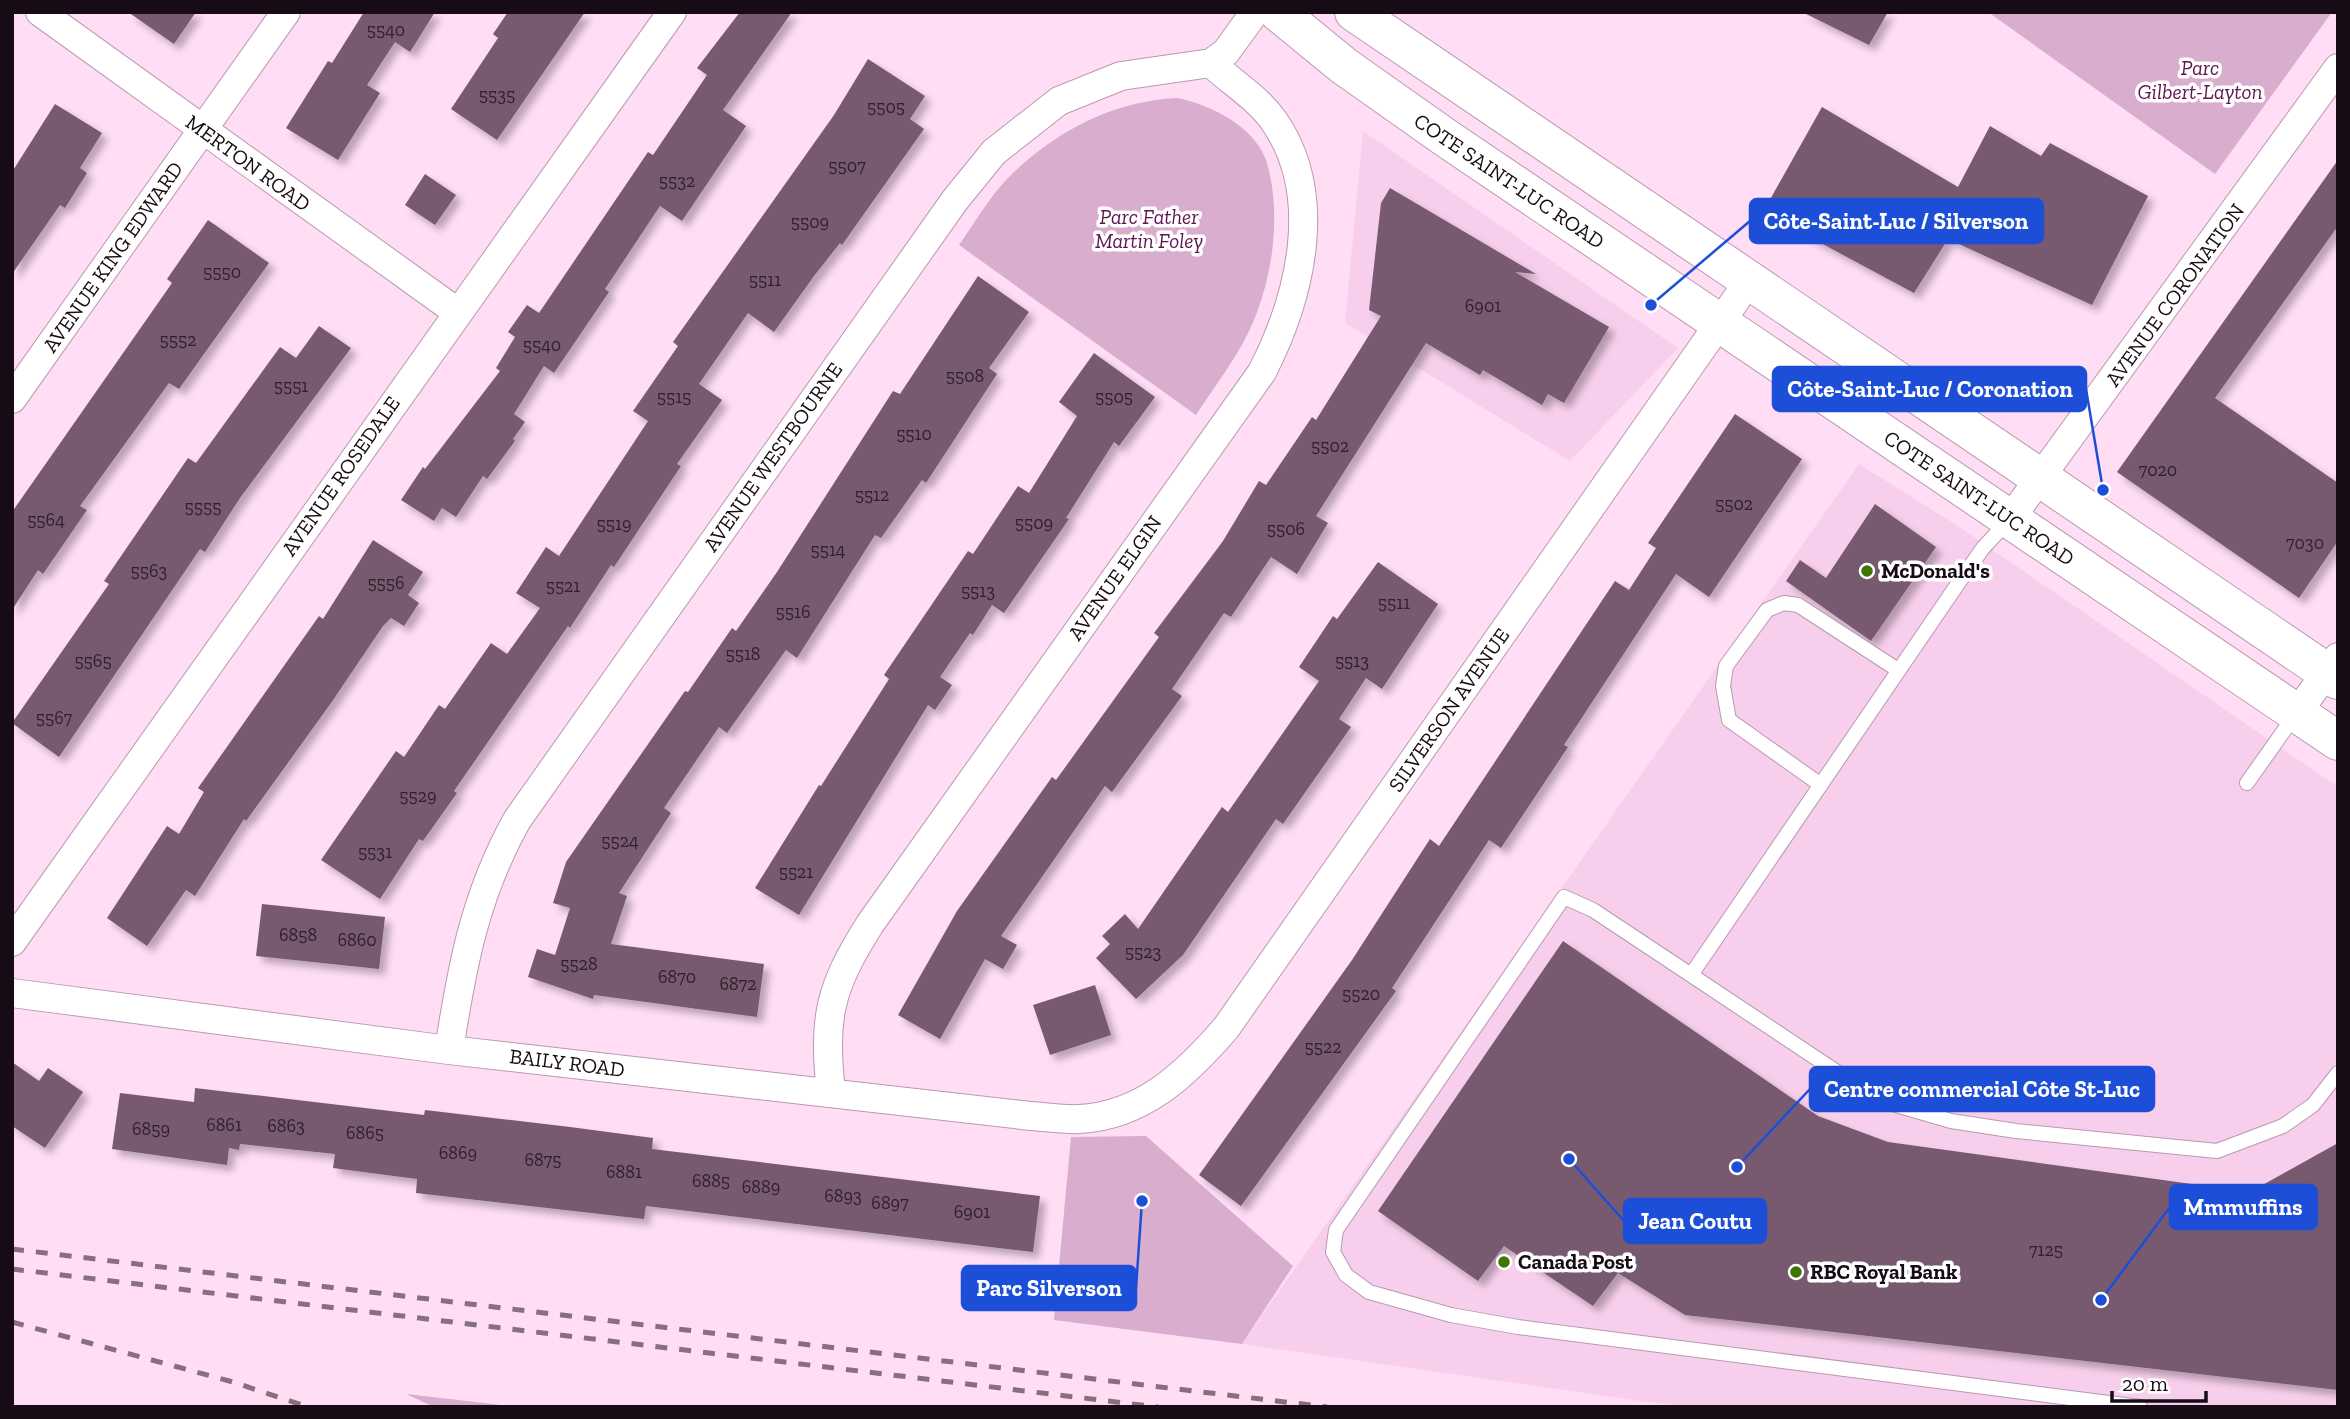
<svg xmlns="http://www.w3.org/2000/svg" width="2350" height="1419" font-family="'Zilla Slab',serif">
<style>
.built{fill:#f7cfec}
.green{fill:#d9adcd}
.building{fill:#775a6f;filter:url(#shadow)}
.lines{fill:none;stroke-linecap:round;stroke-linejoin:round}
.service-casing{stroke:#b899b0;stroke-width:16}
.minor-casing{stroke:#b899b0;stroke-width:30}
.secondary-casing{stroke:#b899b0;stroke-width:40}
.service{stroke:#fff;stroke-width:14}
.minor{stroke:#fff;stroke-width:28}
.secondary{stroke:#fff;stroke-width:38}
.rail{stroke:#867080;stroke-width:5;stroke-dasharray:12 12;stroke-linecap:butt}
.poi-dot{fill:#3f7500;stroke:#fff;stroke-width:2.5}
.labels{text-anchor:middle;stroke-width:7;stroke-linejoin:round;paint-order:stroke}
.number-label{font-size:18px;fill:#2f202c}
.park-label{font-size:21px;font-style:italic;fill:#5f1552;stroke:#fff}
.street-label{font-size:21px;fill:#170c15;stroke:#fff}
.poi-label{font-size:21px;font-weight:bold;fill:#170c15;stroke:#fff;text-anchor:start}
.leader{fill:none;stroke:#1d4ed8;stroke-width:2.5}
.callout-dot{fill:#1d4ed8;stroke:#fff;stroke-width:2.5}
.callout{fill:#1d4ed8;stroke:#1d4ed8;stroke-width:2.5}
.callout-label{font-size:23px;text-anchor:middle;font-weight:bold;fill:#fff}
</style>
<defs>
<filter id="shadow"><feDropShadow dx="6" dy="6" stdDeviation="3.5" flood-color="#0004"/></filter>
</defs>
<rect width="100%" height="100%" fill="#ffddf5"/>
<path class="built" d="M1363,131L1678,348L1570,461L1345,323Z
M1859,464L1961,528L2338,787V1407H1684L1242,1344Z"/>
<path class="green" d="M1988,12H2332L2215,174Z
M1177,98C1209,104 1254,126 1266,160C1284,217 1271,292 1243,343C1229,368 1211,392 1196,415L959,245C974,224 988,199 1006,180C1052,133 1112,101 1177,98Z
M1146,1136L1293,1266L1242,1344L1054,1320L1071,1137Z
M406,1394L519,1407H434Z"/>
<path class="building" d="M128,12H196L174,44Z
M364,12H435L410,52L395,42L367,85L380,93L338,160L286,128L328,61L332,63Z
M508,12H585L497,140L451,109L498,38L493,34Z
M740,12H792L723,110L746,126L682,221L660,206L605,289L609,292L554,373L544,366L514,414L525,422L513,439L515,441L487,479L483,476L456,517L442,508L434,521L401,500L423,467L425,469L500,371L496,368L515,337L508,332L527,305L539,313L648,152L653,155L707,75L697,68Z
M1802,12H1888L1869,45Z
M868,59L925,96L910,119L924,129L842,245L840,243L814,276L774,332L748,313L699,384L722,400L677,464L681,466L614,567L611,565L570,628L568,626L454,791L457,793L423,841L419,839L380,899L321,860L396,751L404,757L439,705L445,709L491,643L507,654L540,608L516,593L546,547L559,556L648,421L633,411L678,346L673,342L834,115Z
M55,104L102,133L80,168L87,173L65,208L60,205L12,274V172Z
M1822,107L1958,187L1990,126L2041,156L2050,143L2148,196L2092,305L1948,239L1914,293L1763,212Z
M2338,160V226L2215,398L2338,483V541L2299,598L2117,472Z
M425,174L456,195L435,225L405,205Z
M1390,188L1536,274L1515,272L1609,327L1564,403L1548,394L1542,405L1483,370L1480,375L1426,343L1316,516L1328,523L1297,574L1271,557L1231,617L1224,613L1172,689L1182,696L1112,792L1105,786L1001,936L1017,945L1003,969L985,959L940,1039L898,1015L957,911L1052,777L1056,780L1159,637L1154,633L1223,541L1259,481L1266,485L1312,417L1316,420L1381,316L1369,310L1381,203Z
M208,220L269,263L179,389L169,383L80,506L87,510L43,574L38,570L12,610V512L172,283L167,279Z
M978,276L1029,312L989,368L997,374L926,483L922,480L881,538L875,535L797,658L786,650L727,733L719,727L664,808L671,813L619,893L627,896L611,944L764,964L757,1017L594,995L593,999L528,977L537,949L555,955L570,908L553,903L566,862L685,691L688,692L732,628L736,631L777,572L893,391L900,394Z
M319,326L351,348L240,498L205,552L200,549L59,757L12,723L109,584L104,581L188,458L196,463L280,347L296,358Z
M1094,353L1155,397L1119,446L1114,442L1066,518L1069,519L1004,613L992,605L973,635L970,633L940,677L952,685L935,710L928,705L799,915L755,888L819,785L821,786L889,679L884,675L968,551L973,554L1018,486L1029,493L1077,416L1059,402Z
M1735,414L1802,459L1709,597L1676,574L1564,745L1568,747L1501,848L1489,840L1392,988L1396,991L1241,1206L1199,1175L1352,960L1430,839L1439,846L1615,581L1629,590L1656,548L1648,543Z
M1875,504L1936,547L1871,641L1786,581L1800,560L1826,578Z
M373,540L423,572L408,595L419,603L404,626L391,618L383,626L331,703L246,821L244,819L195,896L186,890L147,946L107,918L167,826L179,834L204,792L198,788L319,616L323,619Z
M1378,562L1438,604L1382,689L1366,678L1339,719L1351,727L1283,824L1276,819L1183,955L1136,999L1096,958L1110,944L1102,936L1125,914L1138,929L1222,807L1228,812L1319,681L1299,667L1333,616L1337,619Z
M262,904L385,917L379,969L256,956Z
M1563,941L1818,1116L1888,1142L2250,1192L2338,1143V1390L1685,1315L1618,1273L1593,1306L1504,1246L1478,1281L1378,1211Z
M1095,985L1111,1035L1050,1055L1033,1005Z
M12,1062L39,1081L48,1068L83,1092L45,1148L12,1126Z
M195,1088L424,1115L425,1110L570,1127L653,1138L652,1149L1040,1196L1033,1252L646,1206L644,1219L416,1193L417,1179L333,1168L335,1154L240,1144L239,1150L229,1148L227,1165L112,1149L120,1093L194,1102Z"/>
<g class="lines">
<g class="service-casing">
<path id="service" d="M2009,520L1983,548L1957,585L1691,975L1879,1100L1951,1121L2016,1131L2217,1151L2283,1126L2313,1105L2338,1073
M2247,783L2295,715
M1821,785L1729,720L1723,686L1726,666L1767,610L1784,603L1798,605L1898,670
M1691,975L1593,910L1564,897L1336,1230L1333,1252L1346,1275L1369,1292L1451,1315L1518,1327L2140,1407"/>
</g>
<g class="minor-casing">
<path id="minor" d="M40,12L457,312
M12,399L286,12
M2010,519L2338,68
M2296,714L2338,657
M12,942L672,12
M12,993L449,1050L1031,1116C1047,1117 1064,1120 1079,1119C1143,1116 1187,1073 1226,1028L1749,281
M449,1050C462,966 475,895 517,820L955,200L994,152L1059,101L1121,76L1211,63L1226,52L1255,12
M831,1093C823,1017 829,989 870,924L1262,372C1300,298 1326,196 1274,121C1258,98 1231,82 1211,63"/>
</g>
<g class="secondary-casing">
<path id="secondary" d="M1278,12L1344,66L1446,138L2338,741
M1354,12L2338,680"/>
</g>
<use href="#service" class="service"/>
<use href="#minor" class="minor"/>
<use href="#secondary" class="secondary"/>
<path class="rail" d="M12,1249L1327,1407
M12,1269L1158,1407
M12,1322L233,1382L308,1407"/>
</g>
<g class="poi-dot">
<circle cx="1867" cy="571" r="7"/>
<circle cx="1504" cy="1262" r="7"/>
<circle cx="1796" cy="1272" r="7"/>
</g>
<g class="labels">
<g class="number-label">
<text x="386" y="36">5540</text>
<text x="497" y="101">5535</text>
<text x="886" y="113">5505</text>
<text x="847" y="172">5507</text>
<text x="677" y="187">5532</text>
<text x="810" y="228">5509</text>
<text x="222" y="278">5550</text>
<text x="765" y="286">5511</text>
<text x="1483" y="312">6901</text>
<text x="178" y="346">5552</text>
<text x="542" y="351">5540</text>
<text x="965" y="382">5508</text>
<text x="291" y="392">5551</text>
<text x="674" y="403">5515</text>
<text x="1114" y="403">5505</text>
<text x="914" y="440">5510</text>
<text x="1330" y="452">5502</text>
<text x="2158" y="476">7020</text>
<text x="872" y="501">5512</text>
<text x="1734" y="510">5502</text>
<text x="203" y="513">5555</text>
<text x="46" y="526">5564</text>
<text x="1034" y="529">5509</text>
<text x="614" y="530">5519</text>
<text x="1286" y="535">5506</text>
<text x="2305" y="549">7030</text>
<text x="828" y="556">5514</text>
<text x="149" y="577">5563</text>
<text x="386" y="589">5556</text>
<text x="563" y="592">5521</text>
<text x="978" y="597">5513</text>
<text x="1394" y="609">5511</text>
<text x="793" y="618">5516</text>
<text x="743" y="660">5518</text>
<text x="93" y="667">5565</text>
<text x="1352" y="667">5513</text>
<text x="54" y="724">5567</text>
<text x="418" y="802">5529</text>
<text x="620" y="847">5524</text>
<text x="375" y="858">5531</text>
<text x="796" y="878">5521</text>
<text x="298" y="941">6858</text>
<text x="357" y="946">6860</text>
<text x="1143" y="958">5523</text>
<text x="579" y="970">5528</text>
<text x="677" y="983">6870</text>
<text x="738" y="990">6872</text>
<text x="1361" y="1000">5520</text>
<text x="1323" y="1053">5522</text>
<text x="224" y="1131">6861</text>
<text x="286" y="1132">6863</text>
<text x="151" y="1135">6859</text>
<text x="365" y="1139">6865</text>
<text x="458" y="1159">6869</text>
<text x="543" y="1166">6875</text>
<text x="624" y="1178">6881</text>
<text x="711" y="1187">6885</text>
<text x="761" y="1193">6889</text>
<text x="843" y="1202">6893</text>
<text x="890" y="1209">6897</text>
<text x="972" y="1218">6901</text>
<text x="2046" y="1256">7125</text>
</g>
<g class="park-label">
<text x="2200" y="75">Parc<tspan x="2200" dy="24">Gilbert-Layton</tspan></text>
<text x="1149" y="224">Parc Father<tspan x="1149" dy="24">Martin Foley</tspan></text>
</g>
<g class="street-label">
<text transform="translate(248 163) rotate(36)" y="7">MERTON ROAD</text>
<text transform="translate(1509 181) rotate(34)" y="7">COTE SAINT-LUC ROAD</text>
<text transform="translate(113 257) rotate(-55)" y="7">AVENUE KING EDWARD</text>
<text transform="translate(2175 295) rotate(-54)" y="7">AVENUE CORONATION</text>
<text transform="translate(773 457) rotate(-55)" y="7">AVENUE WESTBOURNE</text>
<text transform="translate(341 476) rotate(-55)" y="7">AVENUE ROSEDALE</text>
<text transform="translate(1979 498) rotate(34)" y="7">COTE SAINT-LUC ROAD</text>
<text transform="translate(1115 578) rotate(-55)" y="7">AVENUE ELGIN</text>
<text transform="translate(1449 710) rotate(-55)" y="7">SILVERSON AVENUE</text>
<text transform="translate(567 1063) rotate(7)" y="7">BAILY ROAD</text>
</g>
<g class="poi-label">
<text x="1881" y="578">McDonald's</text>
<text x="1518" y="1269">Canada Post</text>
<text x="1810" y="1279">RBC Royal Bank</text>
</g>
</g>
<path class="leader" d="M1651 305L1750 221M2103 490L2086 389M1737 1167L1810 1089M2101 1300L2170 1207M1569 1159L1624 1221M1142 1201L1136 1288"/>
<g class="callout-dot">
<circle cx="1651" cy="305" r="7"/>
<circle cx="2103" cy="490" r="7"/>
<circle cx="1737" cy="1167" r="7"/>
<circle cx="2101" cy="1300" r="7"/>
<circle cx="1569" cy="1159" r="7"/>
<circle cx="1142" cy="1201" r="7"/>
</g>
<g class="callout">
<rect x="1750" y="199" width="293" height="44" rx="7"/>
<rect x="1773" y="367" width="313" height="44" rx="7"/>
<rect x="1810" y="1067" width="344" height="44" rx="7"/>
<rect x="2170" y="1185" width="147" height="44" rx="7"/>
<rect x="1624" y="1199" width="142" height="44" rx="7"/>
<rect x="962" y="1266" width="174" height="44" rx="7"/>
</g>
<g class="callout-label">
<text x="1896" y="229">Côte-Saint-Luc / Silverson</text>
<text x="1930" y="397">Côte-Saint-Luc / Coronation</text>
<text x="1982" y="1097">Centre commercial Côte St-Luc</text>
<text x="2243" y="1215">Mmmuffins</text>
<text x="1695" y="1229">Jean Coutu</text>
<text x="1049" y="1296">Parc Silverson</text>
</g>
<rect width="2350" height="1419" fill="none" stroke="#170c15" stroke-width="28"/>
<path d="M2112 1391v10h94v-10" fill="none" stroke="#170c15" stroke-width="3.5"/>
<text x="2122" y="1391" font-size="21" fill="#170c15" stroke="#ffffff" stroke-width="5" paint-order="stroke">20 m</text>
</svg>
